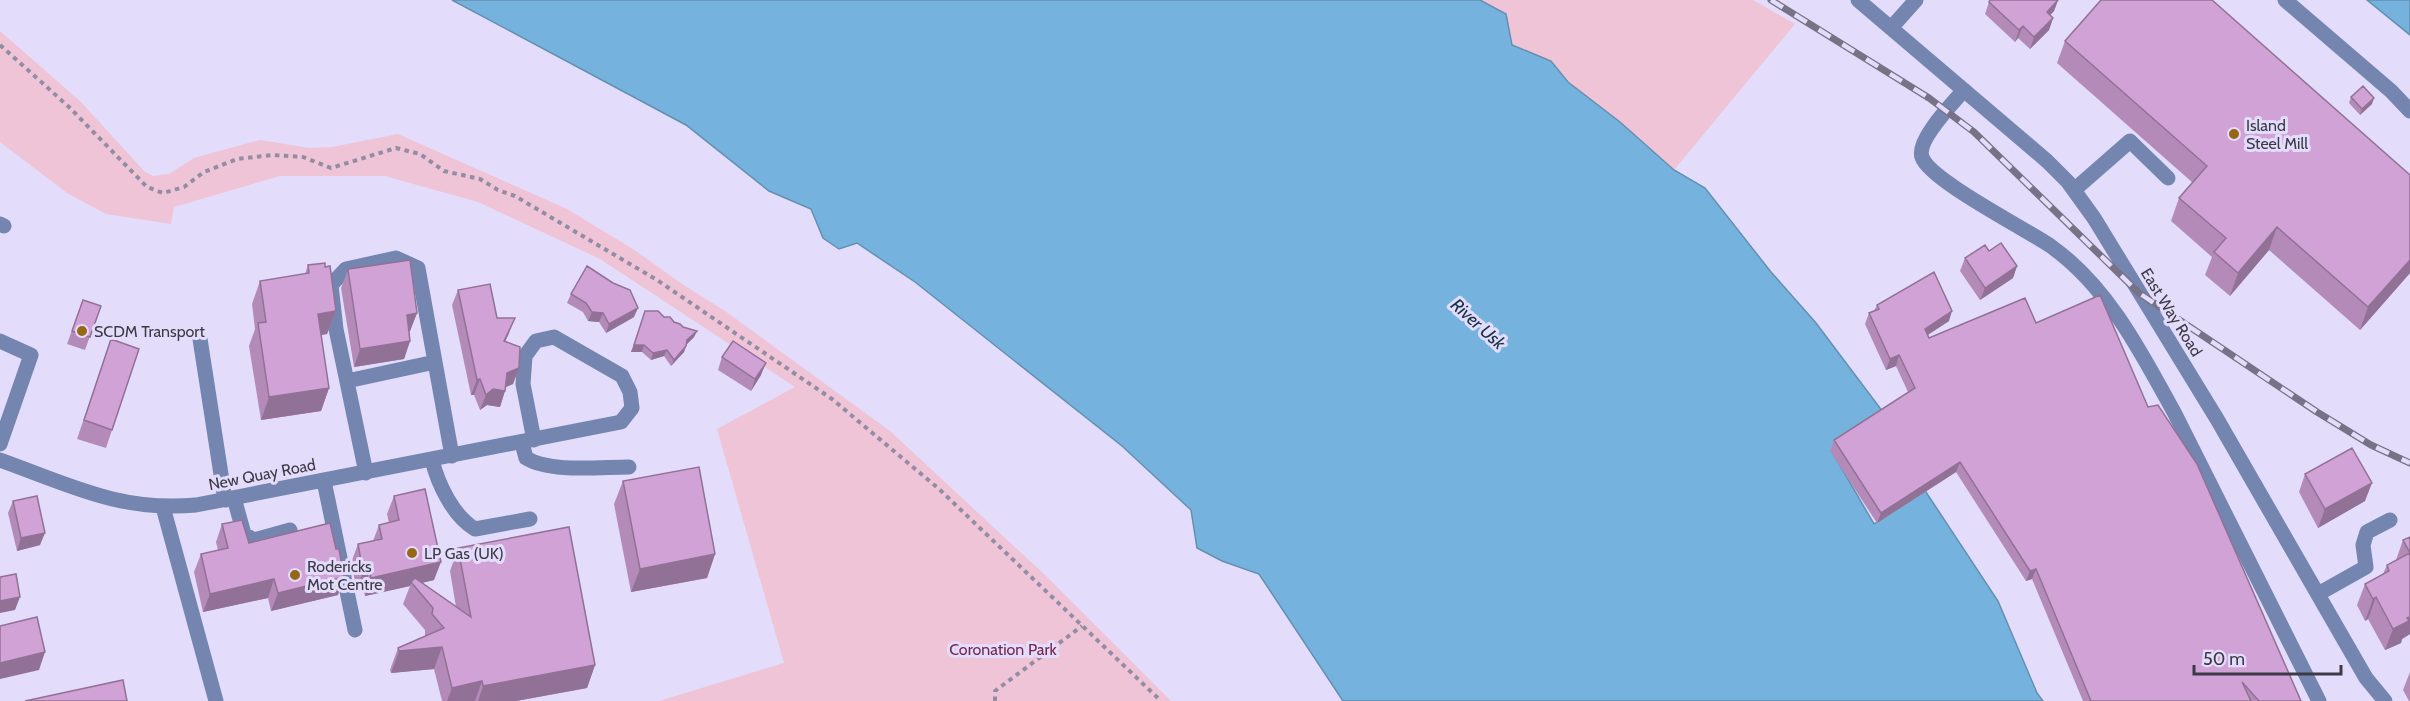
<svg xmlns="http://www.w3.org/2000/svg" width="2410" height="701" font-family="Cabin,sans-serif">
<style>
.green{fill:#efc4d6}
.water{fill:#75b3de;stroke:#648fb0;stroke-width:1.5}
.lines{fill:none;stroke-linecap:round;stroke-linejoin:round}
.path{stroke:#928da3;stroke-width:4;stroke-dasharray:4.5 4.5;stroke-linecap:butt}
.minor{stroke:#7485af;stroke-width:15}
.rail-casing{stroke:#777285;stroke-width:7}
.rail{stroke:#e3dcfb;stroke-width:4.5;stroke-dasharray:14;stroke-linecap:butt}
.wall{fill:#b48bb8}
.shaded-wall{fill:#927196}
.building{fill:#d1a2d6;stroke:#927196;stroke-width:1.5}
.poi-dot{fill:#966716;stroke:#e3dcfb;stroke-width:2}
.labels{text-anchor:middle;stroke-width:6;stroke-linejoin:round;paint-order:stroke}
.poi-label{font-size:16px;fill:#3d3a46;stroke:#e3dcfb;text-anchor:start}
.street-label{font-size:16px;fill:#3d3a46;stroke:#e3dcfb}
.park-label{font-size:16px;fill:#752750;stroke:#e3dcfb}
.water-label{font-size:18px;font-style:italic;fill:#153143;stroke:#e3dcfb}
</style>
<rect width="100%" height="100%" fill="#e3dcfb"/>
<path class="green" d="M1480,0H1753L1795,24L1674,170L1620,122L1568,82L1551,61L1512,45L1506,14Z
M0,31L81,102L145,172L153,176L169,174L194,158L260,140L309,148L332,147L398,134L567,209L633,249L682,284L725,311L890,431L1046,576L1171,701H659L784,663L717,429L795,387L600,259L478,202L385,176H280L174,207L171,224L106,214L67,193L0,142Z"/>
<path class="water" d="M452,0H1480L1506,14L1512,45L1551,61L1568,82L1620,122L1674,170L1705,188L1771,272L1816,323L1886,416L1831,450L1874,524L1924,489L1998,601L2037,693L2043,701H1343L1259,574L1222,561L1197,548L1191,510L1122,446L915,282L857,243L839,249L823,238L811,209L769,191L686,125Z
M2367,0H2410V35Z"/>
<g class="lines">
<path class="path" d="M0,45L69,107L147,187L163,193L184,187L204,172L237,159L273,155L303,157L331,168L396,148L420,154L444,171L480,179L498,190L515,196L657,280L832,399L939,489L1161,701
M995,701V691L1082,626"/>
<path class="minor" d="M1858,0L2047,161L2068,182L2094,218L2217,419L2366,678L2385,701
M2285,0L2391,91L2410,111
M1891,28L1916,0
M1964,90C1953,103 1916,140 1922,157C1929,180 2028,230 2052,247C2109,288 2142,354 2175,414L2319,701
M2074,190L2130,141L2168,178
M0,224L4,226
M200,339L225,500
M0,341L31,355L0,444
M347,381L435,362
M522,443L526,458C550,473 600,467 629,467
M0,460C70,485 120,512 196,505L621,422L632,408L630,392L622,376L554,337L536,341L525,356L523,384L534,440
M432,460C438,484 453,516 475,529L530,519
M366,473L336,329L331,285L346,269L396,258L418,268L452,456
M324,481L355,630
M234,498L244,534L254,540L290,530
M163,507L216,701
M2318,594L2366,567L2363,545L2367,532L2390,520"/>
<g class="rail-casing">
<path id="rail" d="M1771,0L1929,98L1974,132L2139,293L2317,412L2371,445L2410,463"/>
</g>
<use href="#rail" class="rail"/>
</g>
<path class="wall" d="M2058,0L2054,11L2050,15L2053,18L2049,30L2030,49L2018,38L2015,42L1985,14L1989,2Z
M2065,41L2410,175V273L2360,330L2269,250L2230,296L2205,275L2212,257L2171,221L2179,198L2193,183L2057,63Z
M2351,97L2372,104L2360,115L2349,103Z
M1989,251L2017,266L2013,278L1980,300L1960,271L1965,258Z
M308,265L336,311L327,334L321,335L329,388L321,411L261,420L249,346L255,329L252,304L260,281L305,274Z
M348,270L417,313L410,331L409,332L410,341L404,359L354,367L341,288Z
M458,290L497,318L509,333L505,342L519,368L513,384L506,387L500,407L487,405L480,410L474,395H471L452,305Z
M571,294L634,317L606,333L599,322L588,321L583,312L567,303Z
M83,300L101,306L85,350L67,344Z
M1877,305L1949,321L1928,335L1929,338L2036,323L2148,407L2301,701H2083L2032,579L2026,581L1956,472L1877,523L1830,451L1834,440L1908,392L1896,366L1886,370L1865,324L1869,313L1874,311Z
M645,311L664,317L683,327L697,331L694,337L687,344L684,352L671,366L664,356L651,360L642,352H631Z
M111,339L112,430L106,448L77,439Z
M722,357L761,375L751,391L718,370Z
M2305,474L2365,501L2318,528L2299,492Z
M623,481L715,554L707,578L631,592L614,504Z
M394,496L434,580L421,583L456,607L450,571L458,548L595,665L587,688L516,701H442L434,669L391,673L390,670L398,648L425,636V630L403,604L410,586L365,596L363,589L357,590L351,563L358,544L373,541L379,525L389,523L387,514Z
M13,501L40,545L17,551L8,513Z
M222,524L249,543L338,595L271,611L268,598L203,612L194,572L201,554L218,550L216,542Z
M2410,537V634L2402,639L2401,643L2385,650L2368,619L2365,621L2357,605L2365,584L2383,574L2387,565L2396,560L2403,540Z
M2410,672V701H2409L2403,690Z"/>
<path class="shaded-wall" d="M2058,0L2054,11L2042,24L2047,12Z
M2053,18L2049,30L2030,49L2034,37Z
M2023,26L2018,38L2015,42L2019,30Z
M2374,98L2372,104L2360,115L2362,109Z
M2277,227L2269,250L2230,296L2238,273Z
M2410,260V273L2360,330L2368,307Z
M2017,266L2013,278L1980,300L1985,288Z
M638,308L634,317L606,333L609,324Z
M336,311L327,334L309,337L318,314Z
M1952,311L1949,321L1921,339L1925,329Z
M592,312L603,313L599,322L588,321Z
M417,313L410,331L400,333L407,315Z
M515,318L509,333L498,357L504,341Z
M697,331L694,337L685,346L687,340Z
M410,341L404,359L354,367L360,349Z
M634,345H644L642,352H631Z
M686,346L684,352L671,366L674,360Z
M667,350L664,356L651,360L653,353Z
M1899,355L1896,366L1886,370L1890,359Z
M766,363L761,375L751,391L755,379Z
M519,368L513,384L501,389L507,373Z
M480,379L474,395H471L477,380Z
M329,388L321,411L261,420L269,397Z
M493,389L505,391L500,407L487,405L480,410L486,395Z
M1960,462L1956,472L1877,523L1881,513Z
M2372,483L2365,501L2318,528L2325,509Z
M45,533L40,545L17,551L21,538Z
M715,554L707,578L631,592L640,569Z
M441,562L434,580L413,585L411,582L410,586L365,596L371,578Z
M2036,569L2032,579L2026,581L2030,571Z
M370,570L363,589L357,590L363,572Z
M344,577L338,595L271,611L278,593Z
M274,579L268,598L203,612L210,594Z
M20,597L15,610L0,613V601Z
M2376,597L2368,619L2365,621L2373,599Z
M2410,617V634L2402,639L2401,643L2385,650L2393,629Z
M442,647L434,669L391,673L399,651Z
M45,652L39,670L0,679V663Z
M595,665L587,688L516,701H478L483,686Z
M482,681L475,701H447L452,688Z"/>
<path class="building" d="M1990,0H2058L2047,12L2053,18L2034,37L2023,26L2019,30L1989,2Z
M2101,0H2212L2410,175V260L2368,307L2277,227L2238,273L2214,252L2226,238L2179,198L2207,166L2065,41Z
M2363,86L2374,98L2362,109L2351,97Z
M2001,243L2017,266L1985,288L1965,258L1985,245L1989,251Z
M410,260L417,313L407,315L410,341L360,349L348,270L349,269Z
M325,263V267L330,266L336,311L318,314L329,388L269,397L258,323L266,322L260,281L309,273L308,265Z
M587,266L613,283L630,290L638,308L609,324L603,313L592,312L586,303L571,294Z
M1934,272L1952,311L1925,329L1929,338L2025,298L2036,323L2100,295L2148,407L2158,405L2197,464L2301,701H2259L2242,682L2251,701H2091L2036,569L2030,571L1960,462L1881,513L1834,440L1915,388L1899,355L1890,359L1869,313L1879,309L1877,305Z
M490,284L497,318H515L504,341L520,347L519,368L507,373L505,391L493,389L486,395L480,379L477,380L458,290Z
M83,300L101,306L90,337L72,331Z
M645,311H658L664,317H670L674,322L680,324L683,327L697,331L687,340L686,346L674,360L667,350L653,353L644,345H634Z
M111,339L139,349L112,430L84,420Z
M733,341L766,363L755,379L722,357Z
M2352,448L2372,483L2325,509L2305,474Z
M699,467L715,554L640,569L623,481Z
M425,489L441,562L371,578L370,570L363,572L358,544L382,539L379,525L399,520L394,496Z
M37,496L45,533L21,538L13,501Z
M242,520L249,543L330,523L336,549H339L344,577L278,593L274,579L210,594L201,554L228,548L222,524Z
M569,527L595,665L483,686L482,681L452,688L442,647L399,651L398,648L444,628L432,614L433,608L411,582L415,578L471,617L458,548Z
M2410,537V617L2407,618L2409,621L2393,629L2376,597L2373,599L2365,584L2389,571L2387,565L2410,553L2403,540Z
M16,574L20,597L0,601V577Z
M37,617L45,652L0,663V626Z
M123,680L127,701H25Z"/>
<g class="poi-dot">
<circle cx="2234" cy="134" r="6"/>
<circle cx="82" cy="331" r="6"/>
<circle cx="412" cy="553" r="6"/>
<circle cx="295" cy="575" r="6"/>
</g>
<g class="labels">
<g class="poi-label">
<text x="2246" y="131">Island<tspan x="2246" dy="18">Steel Mill</tspan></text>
<text x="94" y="337">SCDM Transport</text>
<text x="424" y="559">LP Gas (UK)</text>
<text x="307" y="572">Rodericks<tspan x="307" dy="18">Mot Centre</tspan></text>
</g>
<g class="street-label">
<text transform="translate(2172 312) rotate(58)" y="6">East Way Road</text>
<text transform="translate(262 474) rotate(-11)" y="6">New Quay Road</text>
</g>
<g class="park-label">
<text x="1003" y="655">Coronation Park</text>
</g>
<g class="water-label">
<text transform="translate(1478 324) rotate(42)" y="6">River Usk</text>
</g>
</g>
<path d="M2194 665v9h147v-9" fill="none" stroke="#3d3a46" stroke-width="3"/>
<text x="2203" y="665" font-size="18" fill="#3d3a46" stroke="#e3dcfb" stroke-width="4.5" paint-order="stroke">50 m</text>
</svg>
